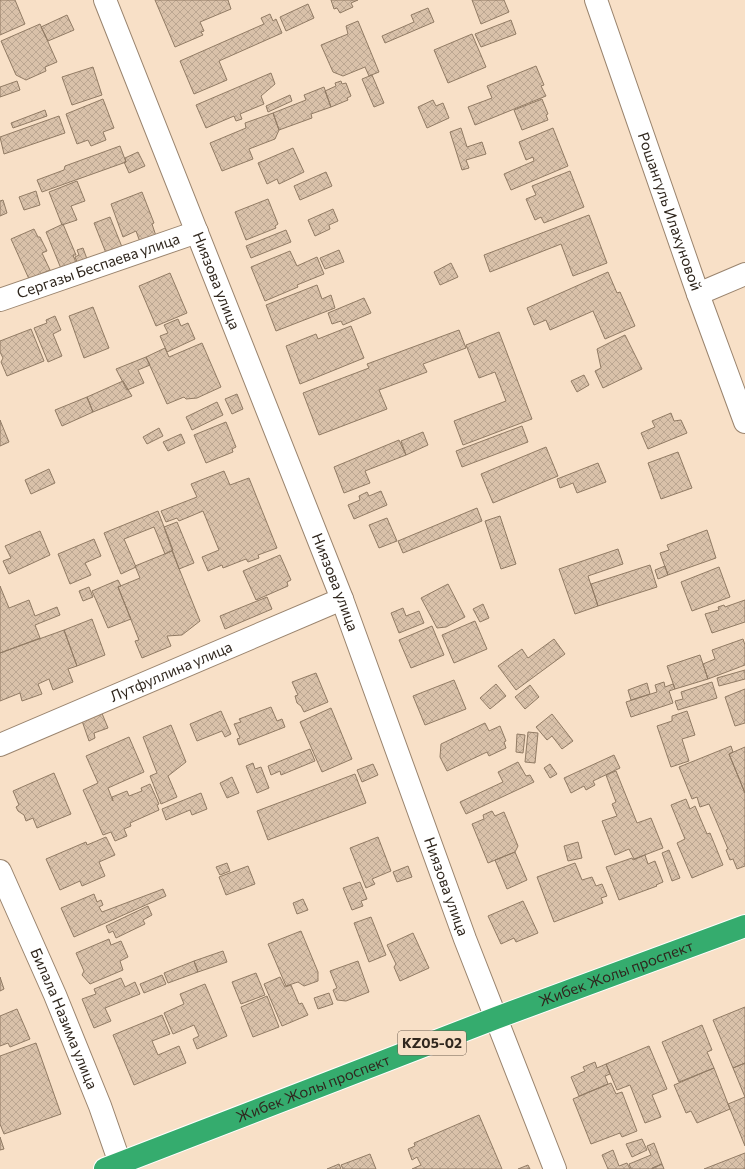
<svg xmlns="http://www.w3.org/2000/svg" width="745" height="1169" font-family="Commissioner,sans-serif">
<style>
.building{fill:url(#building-cross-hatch);stroke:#917b64}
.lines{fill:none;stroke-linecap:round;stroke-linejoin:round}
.minor-casing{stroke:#9a846e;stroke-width:24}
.highway-casing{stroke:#fff;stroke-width:24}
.minor{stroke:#fff;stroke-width:22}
.highway{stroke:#35ac6e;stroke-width:22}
.labels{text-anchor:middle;stroke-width:3;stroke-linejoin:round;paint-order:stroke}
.shield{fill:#f8e0c7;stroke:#6c5e51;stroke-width:1}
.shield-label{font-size:14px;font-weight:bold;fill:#30271e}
.street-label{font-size:15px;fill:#30271e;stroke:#f8e0c7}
</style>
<defs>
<pattern id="building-cross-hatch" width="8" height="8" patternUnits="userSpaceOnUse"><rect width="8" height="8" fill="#d9c1a9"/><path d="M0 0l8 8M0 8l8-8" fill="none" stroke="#bba691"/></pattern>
</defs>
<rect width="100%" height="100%" fill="#f8e0c7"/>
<path class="building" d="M0,0H15L25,24L0,35Z
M155,0H228L231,9L200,22L204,31L201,32L203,35L175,47Z
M331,0H358L351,3L353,7L340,13L337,8L334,9Z
M472,0H504L509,12L481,24Z
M308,4L314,18L286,31L280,17Z
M428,8L434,22L385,43L382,36L414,22L411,15Z
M270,14L273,21L276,19L282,33L219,61L227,80L194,94L180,61L264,24L261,18Z
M67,15L74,30L48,41L41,27Z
M511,20L516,34L481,47L475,34Z
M358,21L379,72L369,76L365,67L343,76L333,72L321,45L348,34L346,26Z
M40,24L57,62L45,67L46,71L26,80L16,75L1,41Z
M472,34L486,67L448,83L434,50Z
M536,66L544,85L541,86L546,96L475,125L468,107L492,98L487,86Z
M93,67L102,95L72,105L62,77Z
M271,73L275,84L261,96L264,104L240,114L242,119L236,121L234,116L206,128L196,105Z
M372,75L384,103L374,107L362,79Z
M17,81L20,90L0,97V87Z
M341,81L342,84L346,83L351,96L347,98L348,100L331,107L325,91L336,86L335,83Z
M324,87L331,107L311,114L312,118L279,130L273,113L306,100L304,95Z
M290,95L292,101L268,112L266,106Z
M103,99L114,128L103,132L106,140L91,146L88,140L77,144L66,114Z
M542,99L548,114L546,115L548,120L522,130L514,110Z
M433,100L436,106L443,103L449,118L427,128L418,107Z
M45,110L47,116L13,128L11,123Z
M273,113L279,130L275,139L249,149L253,159L222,171L210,143L246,128L245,123Z
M59,116L65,133L4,154L0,137Z
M461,128L467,147L482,142L486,154L466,160L469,168L462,170L450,132Z
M553,128L568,166L511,190L504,174L534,161L533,157L526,160L519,142Z
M120,146L126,162L42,192L37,180L64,170L65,166Z
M293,148L304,172L279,184L277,179L267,184L258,163Z
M138,152L145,166L129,173L124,162H126L125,158Z
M570,171L584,207L544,223L541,217L535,220L526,199L536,195L532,186Z
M326,172L332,186L300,200L294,186Z
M77,181L85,201L71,206L77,220L62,225L49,192Z
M36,191L40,205L24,210L19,197Z
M142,192L154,223L152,224L156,236L140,242L136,231L123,237L111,204Z
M268,199L278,224L275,226L276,228L246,240L235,212Z
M3,200L7,213L0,216V201Z
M333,209L338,221L329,225L330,229L315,236L308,220Z
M589,215L607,263L573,276L561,244L490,272L484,255Z
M110,217L122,247L106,253L94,223Z
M63,224L76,255H73L77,265L62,271L46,232Z
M34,229L38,237H40L47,251L42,253L50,270L29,279L11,239Z
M286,230L291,242L251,258L246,246Z
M83,248L87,259L77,262L75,257L79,255L77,250Z
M339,250L344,262L325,269L320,258Z
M290,251L297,266L317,257L324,274L297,285L298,287L265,301L251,267Z
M451,263L458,277L440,285L434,272Z
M608,272L617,293L620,292L635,326L605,339L593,311L550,330L546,320L534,325L527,308Z
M170,273L187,313L156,326L139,286Z
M317,285L322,299L331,295L335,308L276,331L266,305Z
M364,298L371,313L343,325L341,321L332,324L328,313Z
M93,307L109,348L84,358L69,316Z
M55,316L61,330L53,334L62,356L48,362L34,328L47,323L46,320Z
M178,319L181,326L188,323L195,339L167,352L160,336L168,333L164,325Z
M351,326L364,358L300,384L286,346L316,334L318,339Z
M31,329L44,361L7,376L1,362L3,358L0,352V341Z
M459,330L466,348L423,364L427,372L379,390L387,409L319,435L303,393L369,368L367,364Z
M499,332L532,419L463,445L454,421L506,401L495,372L479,378L466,345Z
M625,335L642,369L603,388L595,371L601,368L597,349Z
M202,343L221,387L197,398L186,399L184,397L167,404L146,357L165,348L169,357Z
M146,357L150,365L138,370L144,383L127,390L116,369Z
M584,375L589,385L577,392L571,381Z
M123,381L132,396L93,412L87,397Z
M237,394L243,409L232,414L225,399Z
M87,397L93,412L62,426L55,410Z
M217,402L223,415L192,430L186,417Z
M671,413L674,421L681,420L687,433L648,449L641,433L655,427L652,421Z
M0,420L9,442L0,446Z
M226,422L236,447L232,449L233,452L206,463L194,435Z
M522,426L528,442L462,467L456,451Z
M159,428L163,436L147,444L143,437Z
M423,432L428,445L406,455L401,441Z
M181,434L185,443L168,451L163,442Z
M399,440L406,455L365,471L370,483L344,493L334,467Z
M546,447L558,476L493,503L481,474Z
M678,452L692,488L661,499L648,463Z
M598,463L606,482L577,493L573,483L560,488L557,479Z
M49,469L55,483L31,494L25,480Z
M224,471L230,485L249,478L277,548L258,555L259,558L248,562L246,559L223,568L222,565L208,571L202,557L219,550L203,511L179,521L177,518L166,522L161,511L197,497L191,484Z
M381,491L387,505L354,519L348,505L360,500L359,496L367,492L369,496Z
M477,508L482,521L403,553L398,541Z
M158,511L173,550L165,554L154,527L124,539L136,567L121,574L104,533Z
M500,516L516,564L501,569L485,521Z
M387,518L397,541L379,548L369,525Z
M177,522L194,563L179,569L164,527Z
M707,530L716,558L668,575L660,553L669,550L667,545Z
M40,531L50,555L9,574L3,561L11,558L5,546Z
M94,539L101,556L85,563L91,575L70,584L58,554Z
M618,549L623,564L588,576L598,606L575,614L559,569Z
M172,551L200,621L182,635L167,636L171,646L142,658L135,641L139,640L118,587L140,578L135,566Z
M280,555L291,580L287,582L288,586L256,600L243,571Z
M650,565L657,587L598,606L591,584Z
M665,566L668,575L658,579L655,570Z
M719,567L730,597L692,611L681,582Z
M118,580L121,586L118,587L131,619L108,628L92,591Z
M448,584L465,617L446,627L437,628L421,598Z
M0,586L9,608L29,600L35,616L57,607L60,615L35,625L40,638L0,653Z
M89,587L93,597L83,601L79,591Z
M267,597L272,609L225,629L220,616Z
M745,600V622L712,633L705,614L719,610L718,607L724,605L725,607Z
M483,604L489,618L480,622L473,609Z
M403,608L406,616L419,611L424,623L399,633L391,613Z
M92,619L105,655L77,666L64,630Z
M475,621L487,649L454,663L442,635Z
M432,626L444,655L411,668L399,640Z
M64,630L77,666L68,669L73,682L53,690L49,679L38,684L42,694L22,701L20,693L0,701V653Z
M554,639L565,654L516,690L498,666L522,649L528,658Z
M743,639L745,645V665L708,679L703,664L715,659L712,650Z
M700,655L708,679L675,689L667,666Z
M745,670V679L719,686L717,678Z
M316,673L328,702L304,712L301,706L297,703L295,696L298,695L292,682Z
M454,680L466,709L425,725L413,696Z
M664,682L665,687L673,684L675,689L669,691L673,703L631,717L626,702L657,692L655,685Z
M712,682L717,698L678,710L675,701L683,699L681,692Z
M647,683L650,694L631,700L628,690Z
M496,684L506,696L490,709L480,698Z
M530,685L539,697L525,709L515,697Z
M745,689V723L735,726L725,697Z
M271,707L277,721L282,719L285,727L239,745L237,739L240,738L234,724L241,722L239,719Z
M331,708L352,759L322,772L300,722Z
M101,711L108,728L94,733L95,738L89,741L81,718Z
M221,711L231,734L225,737L222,731L197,741L190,724Z
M687,711L695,735L682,739L689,761L671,767L657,726L672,721V716Z
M552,714L573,741L562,749L552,736L547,740L536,727Z
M485,723L489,731L500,726L506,741L504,742L506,748L489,756L487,752L447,771L440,757L441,744Z
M171,725L186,762L168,776L177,797L161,804L150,776L157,773L143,737Z
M528,732L538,733L535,763L525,762Z
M517,734L525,735L523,753L516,752Z
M129,737L144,772L108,788L113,801L112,797L127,791L129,796L142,791L141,788L150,784L159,804L157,805L159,810L130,823L131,826L124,829L127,836L115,841L111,832L103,835L83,790L98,783L86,756Z
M731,746L733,752L729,754L745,793V866L737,869L733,859L730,860L726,850L728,849L709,804L700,807L697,797L692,799L679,767Z
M745,747V793L729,754Z
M310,749L315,761L281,775L280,771L271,775L268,766Z
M614,755L620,768L593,781L595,785L586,790L584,786L571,793L564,778Z
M518,762L526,776L530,775L534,782L466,814L460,802L503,782L498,772Z
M253,763L255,769L261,767L269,788L257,793L246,766Z
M373,764L378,775L362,782L357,770Z
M550,764L557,774L550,778L544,768Z
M616,771L637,823L651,818L663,848L634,859L629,849L615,855L602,821L617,816L612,804L616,802L606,775Z
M54,773L71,814L37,828L33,818L26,821L24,815L18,811L16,807L19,805L13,791Z
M355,774L366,803L268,840L257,811Z
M232,777L239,793L227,798L220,783Z
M201,793L207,809L192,815L190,810L166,820L162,809Z
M686,799L690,809L695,806L707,834L710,833L723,865L692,878L677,843L685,839L671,805Z
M492,811L495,816L504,812L518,846L515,852L488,863L472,824L484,819L483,815Z
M106,837L115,855L99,862L105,876L82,886L80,881L60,890L46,859L86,842L87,845Z
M378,837L391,871L372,879L375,884L366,888L350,848Z
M578,842L582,858L568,861L564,846Z
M669,850L680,878L672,881L662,853Z
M515,852L527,880L507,889L495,860Z
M645,855L648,864L655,861L663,882L656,885L657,886L619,900L606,867L632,858L633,860Z
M227,863L230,871L220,875L216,867Z
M575,863L582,880L592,877L596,886L602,884L607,896L601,898L603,903L554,922L537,877Z
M248,866L255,884L226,895L219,877Z
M408,866L412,877L397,882L393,872Z
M360,882L367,899L361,901L363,906L352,910L343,888Z
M163,889L166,896L74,937L61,908L94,894L97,902L101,900L103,905L99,907L102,912Z
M303,899L308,910L297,914L293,903Z
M523,901L538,933L516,942L514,938L501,944L488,916Z
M148,906L152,915L143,920L145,924L116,938L113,931L109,933L106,926Z
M371,917L386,955L369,962L354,923Z
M301,931L318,972V981L304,986L298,982L286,986L268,944Z
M413,933L429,968L400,981L394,967L396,964L387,945Z
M109,939L111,945L121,941L128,957L120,961L123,970L90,984L82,975L84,971L76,953Z
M223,951L227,962L198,972L194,961Z
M194,961L198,972L168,983L164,973Z
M358,961L369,992L346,1001L337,1000L333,990L337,988L330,971Z
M256,973L265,995L241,1004L232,982Z
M162,975L166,984L144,993L140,984Z
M0,977L4,989L0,991Z
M280,977L285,987L291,985L299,1004L302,1003L308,1015L282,1026L264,984Z
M121,978L125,987L135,982L140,994L105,1008L111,1021L94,1028L82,999L96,994L94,989Z
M205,984L227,1036L197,1049L193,1039L199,1036L194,1025L173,1034L164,1013L184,1004L180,994Z
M329,993L333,1004L318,1009L314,998Z
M267,996L279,1027L253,1037L241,1007Z
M745,1007V1063L733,1068L713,1020Z
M17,1009L30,1039L10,1047L8,1043L0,1046V1016Z
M162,1015L170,1034L152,1041L158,1055L179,1046L186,1063L134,1085L113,1035Z
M702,1025L712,1050L707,1052L714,1068L679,1082L662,1042Z
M36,1043L61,1114L4,1134L0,1124V1056Z
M649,1046L667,1089L652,1095L661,1117L645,1123L630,1085L617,1090L606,1064Z
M595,1062L597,1068L606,1064L610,1074L605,1076L608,1084L579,1096L571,1077L585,1071L583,1067Z
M745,1063V1097L733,1068Z
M714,1068L730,1109L697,1123L691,1111L686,1113L674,1085Z
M611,1083L616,1094L622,1092L637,1131L622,1137L620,1133L591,1144L573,1099Z
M745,1097V1146L728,1104Z
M479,1115L502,1169H412L421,1165L417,1157L412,1160L408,1149L415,1146L414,1143Z
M0,1137L4,1149L0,1150Z
M642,1139L647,1150L632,1157L626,1144Z
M654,1143L662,1164L652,1169H631L629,1164L651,1155L647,1146Z
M613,1150L619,1166L627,1163L630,1169H608L602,1155Z
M745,1153V1169H704Z
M370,1154L376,1169H343L341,1165Z
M339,1164L341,1169H327Z
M662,1164L664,1169H652V1168Z
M528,1165L530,1169H518Z"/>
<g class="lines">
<g class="minor-casing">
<g id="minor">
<path id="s1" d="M105,0L342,599L465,939L555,1169"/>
<path id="s2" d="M596,0L698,294L745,422"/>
<path d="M698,294L745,274"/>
<path id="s3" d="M0,300L197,232"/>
<path id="s4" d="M0,745L342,599"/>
<path id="s5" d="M0,871L55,995L100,1106L122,1169"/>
</g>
</g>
<g class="highway-casing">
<g id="highway">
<path id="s6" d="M105,1169L496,1018L745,926"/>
</g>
</g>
<use href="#minor" class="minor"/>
<use href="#highway" class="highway"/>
</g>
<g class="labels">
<rect class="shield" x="398" y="1031" width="68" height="24" rx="3"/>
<g class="shield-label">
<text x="432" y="1048">KZ05-02</text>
</g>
<g class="street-label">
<text dy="5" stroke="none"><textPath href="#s2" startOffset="224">Рошангуль Илахуновой</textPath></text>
<text dy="5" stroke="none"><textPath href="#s3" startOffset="104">Сергазы Беспаева улица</textPath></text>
<text dy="5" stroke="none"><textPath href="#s1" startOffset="302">Ниязова улица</textPath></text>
<text dy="5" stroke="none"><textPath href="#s1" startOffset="626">Ниязова улица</textPath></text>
<text dy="5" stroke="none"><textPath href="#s4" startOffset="186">Лутфуллина улица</textPath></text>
<text dy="5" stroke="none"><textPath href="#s1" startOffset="950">Ниязова улица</textPath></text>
<text dy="5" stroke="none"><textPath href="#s6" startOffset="547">Жибек Жолы проспект</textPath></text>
<text dy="5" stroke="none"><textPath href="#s5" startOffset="161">Билала Назима улица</textPath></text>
<text dy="5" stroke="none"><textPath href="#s6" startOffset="223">Жибек Жолы проспект</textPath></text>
</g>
</g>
</svg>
